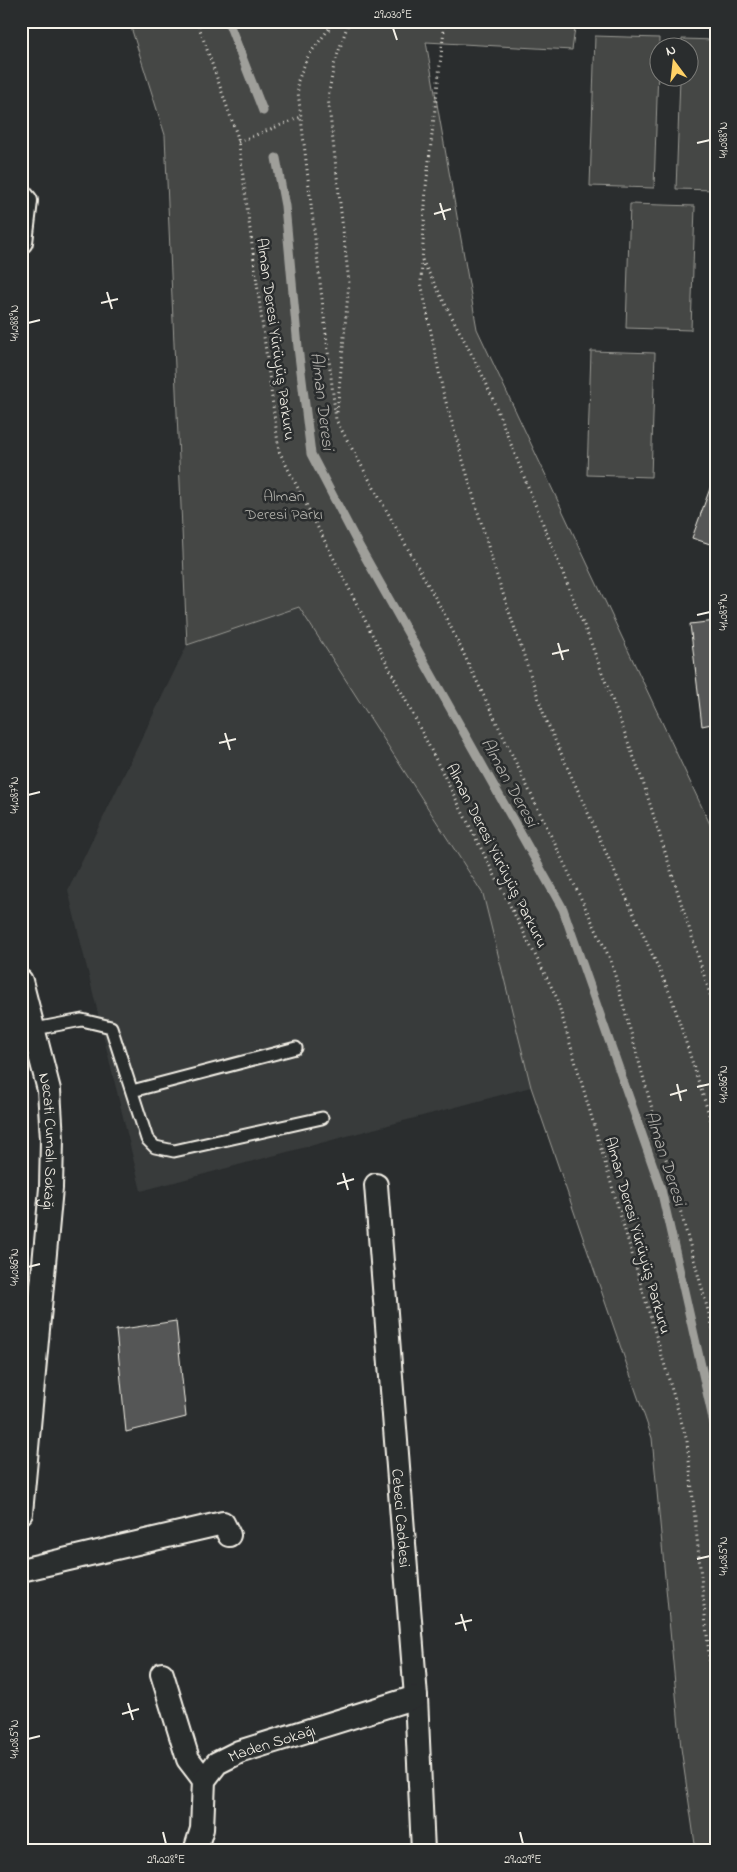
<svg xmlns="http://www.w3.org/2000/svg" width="737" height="1872" font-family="'Indie Flower',sans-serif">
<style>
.built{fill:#373a3a}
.green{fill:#444645;stroke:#9c9c96}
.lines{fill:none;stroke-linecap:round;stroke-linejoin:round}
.stream{stroke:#9f9f9a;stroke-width:9}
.building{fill:#555756;stroke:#f4f1e8}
.service-casing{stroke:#f4f1e8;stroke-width:15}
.minor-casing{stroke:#f4f1e8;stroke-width:26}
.path{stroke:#f4f1e8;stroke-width:3;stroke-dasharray:1 4;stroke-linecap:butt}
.service{stroke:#2a2d2e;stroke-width:11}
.minor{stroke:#2a2d2e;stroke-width:22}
.ticks{fill:none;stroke:#f4f1e8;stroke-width:2}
.labels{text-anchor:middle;stroke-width:5;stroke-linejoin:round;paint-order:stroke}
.street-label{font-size:16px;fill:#f4f1e8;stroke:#2a2d2e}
.park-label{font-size:16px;fill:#b6b5af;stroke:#2a2d2e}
.water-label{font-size:18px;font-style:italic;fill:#b5b3ae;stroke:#2a2d2e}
.neatline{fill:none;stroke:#f4f1e8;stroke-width:2}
.ticks-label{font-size:12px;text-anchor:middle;fill:#f4f1e8}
</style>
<rect width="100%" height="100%" fill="#2a2d2e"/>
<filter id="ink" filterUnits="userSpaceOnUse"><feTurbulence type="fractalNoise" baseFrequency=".02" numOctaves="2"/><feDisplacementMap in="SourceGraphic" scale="10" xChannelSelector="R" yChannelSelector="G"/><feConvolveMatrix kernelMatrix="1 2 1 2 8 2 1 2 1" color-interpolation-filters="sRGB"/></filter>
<g filter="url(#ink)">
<path class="built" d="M299,607L483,894L531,1087L141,1191L68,890L187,645Z"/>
<path class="green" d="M129,21H576L572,50L426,42L477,329L716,837V1851H696L681,1748L652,1438L531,1087L483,894L299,607L187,645L165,135Z
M595,36L659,38L654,188L590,186Z
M682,39L716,40V190L676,189L680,78H690V48L682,47Z
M630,204L695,206L691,330L626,328Z
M591,351L655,353L651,477L587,475Z"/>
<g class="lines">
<path class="stream" d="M228,21L263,111
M276,158L285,206L298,347L311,454L358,544L563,909L661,1189L716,1432"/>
</g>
<path class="building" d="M716,472V546L692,538Z
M716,621V723L702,726L690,624Z
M176,1321L186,1417L126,1432L116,1330Z"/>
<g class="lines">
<g class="service-casing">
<path id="service" d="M35,1029L82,1020L111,1027L147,1139L155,1147L174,1151L322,1118
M132,1091L296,1048"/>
</g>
<g class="minor-casing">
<g id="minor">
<path d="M21,195L26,201L21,242"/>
<path id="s1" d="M21,981L49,1090L52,1139L51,1188L21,1513"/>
<path id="s2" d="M376,1185L416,1697L423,1851"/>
<path d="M21,1570L223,1523L229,1535"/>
<path d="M162,1674L188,1759L204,1780"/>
<path id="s3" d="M195,1851L202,1829L204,1780L217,1763L239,1752L416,1697"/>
</g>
</g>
<path class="path" d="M197,21L238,138L279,451L556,996L687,1441L716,1722
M335,21L308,56L297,83L336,420L446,617L611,961L716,1339
M445,21L426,187L421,282L443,392L495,570L545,718L671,996L716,1136
M238,142L301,117
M422,260L485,380L589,638L642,779L716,1013
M337,412L349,283L328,97L334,65L349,21"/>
<use href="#service" class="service"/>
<use href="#minor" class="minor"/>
</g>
</g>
<path class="ticks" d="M393,28L397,40M697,143L710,140M440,203L445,220M434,214L451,209M107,292L112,309M101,303L118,299M28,323L40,320M697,615L710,612M558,643L563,660M552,654L569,650M225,733L230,750M219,743L236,739M28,795L40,792M677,1084L681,1101M697,1087L710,1084M670,1095L687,1090M343,1173L348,1190M337,1184L354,1179M28,1267L40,1264M697,1559L710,1556M461,1614L466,1631M455,1624L472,1620M128,1703L133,1720M122,1714L139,1709M28,1739L40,1736M163,1832L166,1844M520,1832L523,1844"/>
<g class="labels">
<g class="street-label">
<text transform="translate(277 339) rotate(82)" y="6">Alman Deresi Yürüyüş Parkuru</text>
<text transform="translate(498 855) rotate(63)" y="6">Alman Deresi Yürüyüş Parkuru</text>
<text dy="6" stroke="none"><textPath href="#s1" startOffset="164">Necati Cumalı Sokağı</textPath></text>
<text transform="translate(639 1235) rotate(74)" y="6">Alman Deresi Yürüyüş Parkuru</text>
<text dy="6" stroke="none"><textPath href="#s2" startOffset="334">Cebeci Caddesi</textPath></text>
<text dy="6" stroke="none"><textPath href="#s3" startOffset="152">Maden Sokağı</textPath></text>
</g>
<g class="park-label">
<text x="284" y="501">Alman<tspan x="284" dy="18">Deresi Parkı</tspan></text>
</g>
<g class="water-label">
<text transform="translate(323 401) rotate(83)" y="6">Alman Deresi</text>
<text transform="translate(510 782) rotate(61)" y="6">Alman Deresi</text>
<text transform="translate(666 1158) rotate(72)" y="6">Alman Deresi</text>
</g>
</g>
<rect width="737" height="1872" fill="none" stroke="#2a2d2e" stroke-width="55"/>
<g transform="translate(674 62) rotate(345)"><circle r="24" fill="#2a2d2e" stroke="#7b7b78"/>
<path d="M0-4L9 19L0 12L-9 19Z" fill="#ffd166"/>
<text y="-8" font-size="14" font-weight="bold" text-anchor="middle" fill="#f4f1e8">N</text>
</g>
<rect x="28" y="28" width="682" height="1816" class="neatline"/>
<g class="ticks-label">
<text x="393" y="18">29.030°E</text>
<text transform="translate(723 140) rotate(-90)" y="4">41.088°N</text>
<text transform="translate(14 323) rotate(-90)" y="4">41.088°N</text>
<text transform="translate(723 612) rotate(-90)" y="4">41.087°N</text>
<text transform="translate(14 795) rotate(-90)" y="4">41.087°N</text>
<text transform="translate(723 1084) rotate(-90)" y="4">41.086°N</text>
<text transform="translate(14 1267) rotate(-90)" y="4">41.086°N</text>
<text transform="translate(723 1556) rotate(-90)" y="4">41.085°N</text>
<text transform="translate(14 1739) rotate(-90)" y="4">41.085°N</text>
<text x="166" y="1863">29.028°E</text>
<text x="523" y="1863">29.029°E</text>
</g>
</svg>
